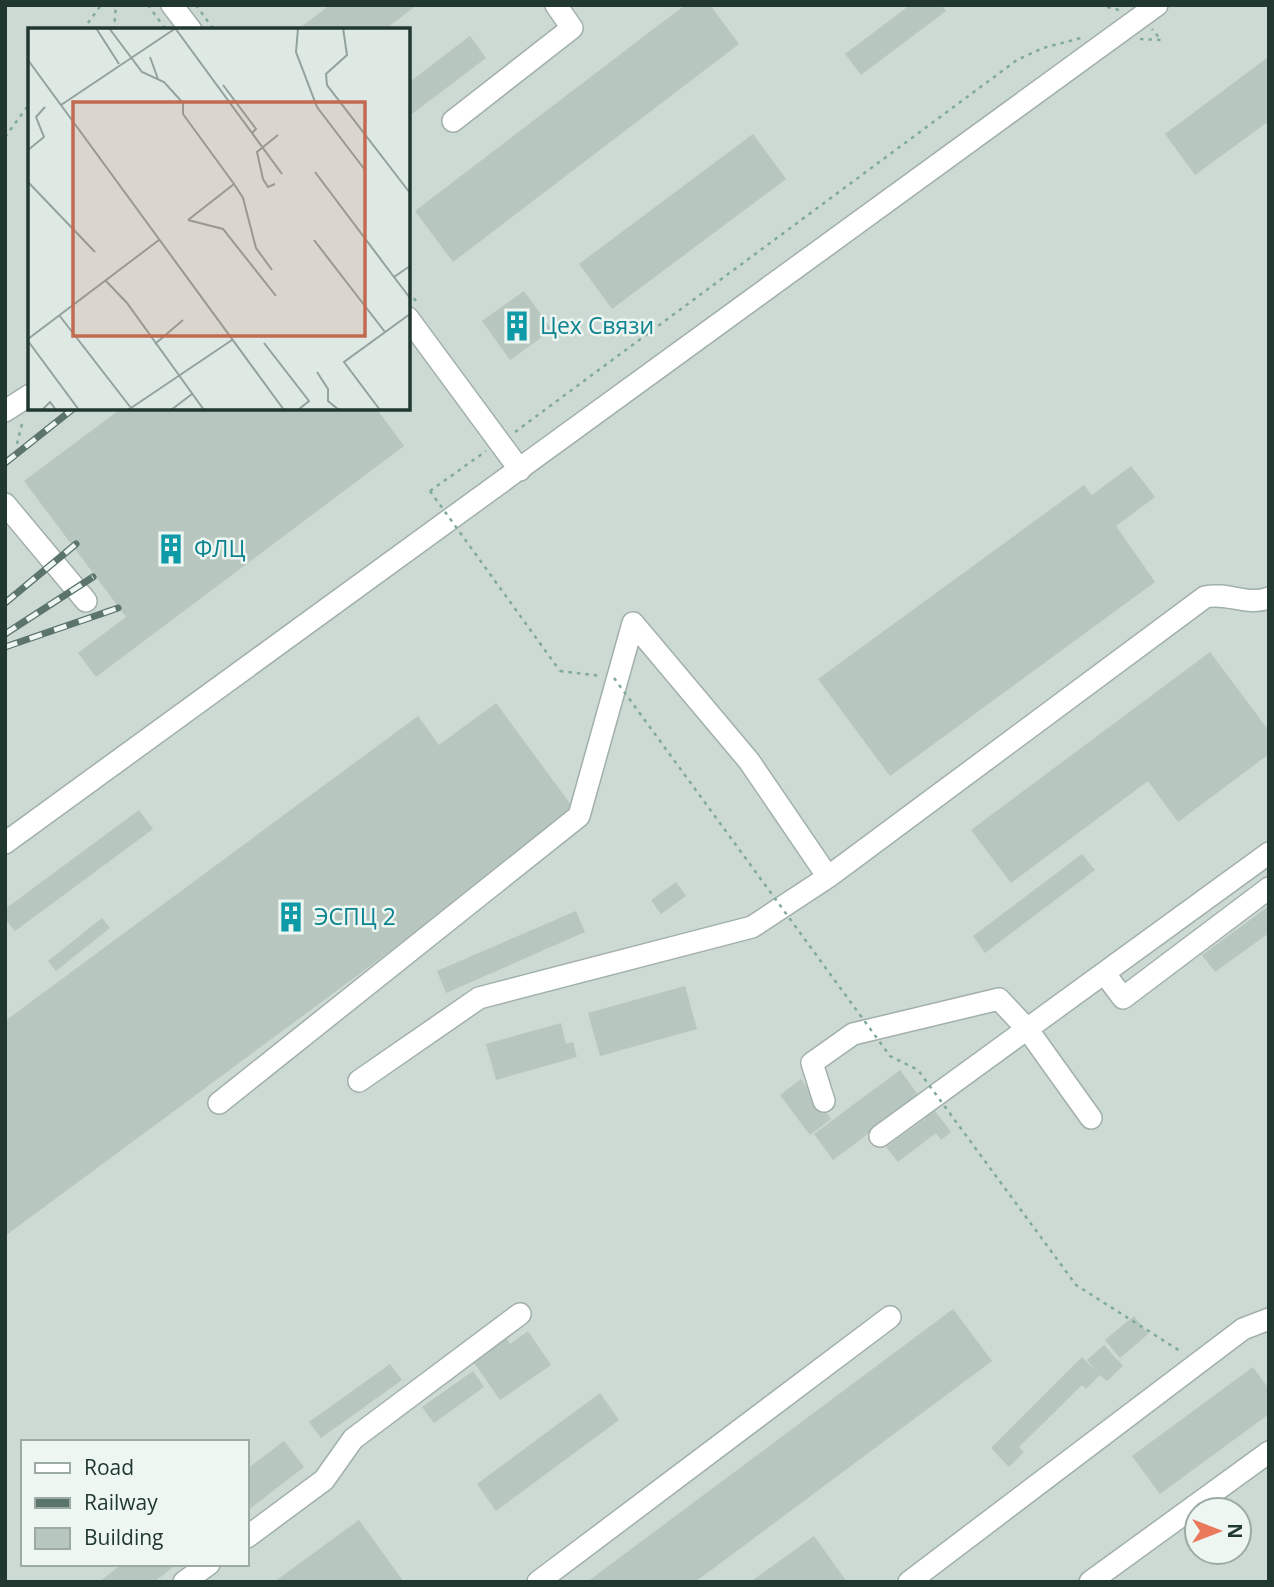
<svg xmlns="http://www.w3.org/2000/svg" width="1274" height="1587" font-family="'Open Sans',sans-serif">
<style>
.built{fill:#cdd9d3;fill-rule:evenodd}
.building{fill:#b7c6bf}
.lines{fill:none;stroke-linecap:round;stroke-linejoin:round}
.minor-casing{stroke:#a2b0aa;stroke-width:24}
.path{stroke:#80ab9c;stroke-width:2.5;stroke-dasharray:3.5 5;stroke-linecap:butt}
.minor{stroke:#fff;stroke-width:21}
.rail-casing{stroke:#5b746c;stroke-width:7}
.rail{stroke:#eef6f2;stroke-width:4.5;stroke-dasharray:13;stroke-linecap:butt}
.path-bridge{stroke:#80ab9c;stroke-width:2.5;stroke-dasharray:3.5 5;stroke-linecap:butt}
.labels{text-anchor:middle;stroke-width:5;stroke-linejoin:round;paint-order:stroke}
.culture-label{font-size:23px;fill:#0d838f;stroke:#eef6f2;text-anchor:start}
.inset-road{fill:none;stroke:#92a29c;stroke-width:2}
.view{fill:#c26b52;fill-opacity:0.15;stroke:#c26b52;stroke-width:3.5}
.inset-edge{fill:none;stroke:#213830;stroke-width:3.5}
</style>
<rect width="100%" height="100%" fill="#dee9e4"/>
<path class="built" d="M5,5H1269V1582H5ZM30,30H408V408H30ZM23,1442H247V1564H23ZM1197,1510H1239V1552H1197Z"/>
<path class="building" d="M330,5H417L384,30H297Z
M685,5H710L739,44L453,262L415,211Z
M910,5H941L946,11L861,75L845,54Z
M470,36L486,58L408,117V83Z
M1267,58L1269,121L1195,175L1165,134Z
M753,134L786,179L612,309L579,264Z
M524,291L552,330L510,360L482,321Z
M122,408H376L404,446L96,677L78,653L126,617L24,481Z
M1131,466L1155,497L1116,526L1155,582L890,776L818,679L1084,485L1092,495Z
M1210,652L1269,731V754L1178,822L1148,781L1011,883L971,830Z
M496,703L577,813L5,1236V1021L418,716L439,745Z
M139,810L153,829L15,931L5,919V909Z
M1082,854L1095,870L985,953L973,936Z
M676,882L686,896L661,914L651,900Z
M1269,906V933L1215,972L1202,955Z
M576,911L585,932L446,993L437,971Z
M102,918L110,928L56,971L48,961Z
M685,986L697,1029L600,1056L588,1013Z
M561,1023L566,1044L573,1042L577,1057L496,1080L486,1044Z
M900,1070L919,1096L833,1160L814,1134Z
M801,1079L831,1119L810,1135L780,1095Z
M932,1107L951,1132L941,1140L936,1133L898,1162L886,1147L926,1118L923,1114Z
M953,1309L992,1361L695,1582H587Z
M1134,1316L1148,1334L1120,1358L1105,1340Z
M528,1331L551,1365L500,1400L470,1357L504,1334L510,1344Z
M1104,1345L1123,1366L1107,1381L1100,1375L1086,1389L1082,1385L1019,1447L1024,1452L1009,1467L991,1448L1082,1357L1098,1373L1087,1360Z
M390,1364L402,1380L321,1438L309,1422Z
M1253,1367L1269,1389V1414L1160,1494L1132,1456Z
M473,1371L484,1387L434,1423L422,1407Z
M600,1393L619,1420L496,1511L477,1484Z
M284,1441L304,1467L247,1511V1469Z
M359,1520L404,1582H274Z
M814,1536L847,1582H750Z
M122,1564H177L154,1582H99Z"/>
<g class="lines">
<g class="minor-casing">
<path id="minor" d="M172,5L191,30
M453,121L572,28L556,5
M408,318L520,470
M5,411L30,395
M5,504L86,601
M633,623L749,761L828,877L1205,597C1227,592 1248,606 1269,598
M5,843L1157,5
M1105,974L1123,998L1269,888
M359,1081L479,998L752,927L828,877
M824,1101L812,1063L853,1034L999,999L1028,1030L1091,1118
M219,1103L579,816L633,623
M880,1136L1269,853
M247,1537L324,1480L353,1439L520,1314
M184,1582L209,1564
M538,1582L890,1317
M909,1582L1243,1329L1269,1319
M1090,1582L1269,1452"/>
</g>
<path class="path" d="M148,5L166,30
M196,5L214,30
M1099,5L1119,10
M83,30L101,5
M114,30L116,5
M1140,39L1161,40L1152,29
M5,137L30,103
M408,292L418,303
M515,432L1017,60L1043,48L1081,38
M17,444L23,420
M430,491L486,451
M560,671L602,676"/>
<use href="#minor" class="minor"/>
<g class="rail-casing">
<path id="rail" d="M5,463L74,408
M5,603L76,544
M5,634L93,577
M5,647L118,608"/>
</g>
<use href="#rail" class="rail"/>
<path class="path-bridge" d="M430,491L560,671
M614,678L890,1056L918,1070L1076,1285L1180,1351"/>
</g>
<defs>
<g id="building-bare" transform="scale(2.415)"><path d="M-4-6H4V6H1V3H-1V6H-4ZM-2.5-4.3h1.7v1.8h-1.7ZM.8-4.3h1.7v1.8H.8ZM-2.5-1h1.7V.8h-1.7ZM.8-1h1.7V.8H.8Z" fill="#0f9aa8" stroke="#eef6f2" stroke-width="2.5" paint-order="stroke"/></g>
</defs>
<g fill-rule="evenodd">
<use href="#building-bare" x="517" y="326"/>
<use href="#building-bare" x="171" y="549"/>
<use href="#building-bare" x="291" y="917"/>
</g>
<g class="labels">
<g class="culture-label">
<text x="540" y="334">Цех Связи</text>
<text x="194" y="557">ФЛЦ</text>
<text x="314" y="925">ЭСПЦ 2</text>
</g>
</g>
<g transform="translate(28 28)">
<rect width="382" height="382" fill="#dee9e4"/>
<path class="inset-road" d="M68,0L91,36M81,0L114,44L136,54L155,75V86L206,156L160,192M147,0L254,146M270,0L268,24L289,79L337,142M315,0L319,27L298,46L299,57L382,165M122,29L130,51M0,32L256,382M195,57L228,101L224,105M33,77L148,0M0,122L16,109L8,89L17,79M287,144L366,249M0,154L67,224M206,156L215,170L228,220L244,242M247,156L240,159L235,151L229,124L250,107M160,192L195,201L248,268M286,212L357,304M382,238L366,249L382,270M77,252L99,275L176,382M31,287L103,380M0,311L131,212M0,313L51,382M236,315L281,373L270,382M127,316L155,292M289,344L300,361V373L311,382M14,382L22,374L28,382M100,382L204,312M143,382L164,366M352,382L316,334L382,286"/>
<path class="view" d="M45,74H337V308H45Z"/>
<rect width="382" height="382" class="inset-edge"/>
</g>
<rect width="1274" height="1587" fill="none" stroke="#213830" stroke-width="14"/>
<rect x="21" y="1440" width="228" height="126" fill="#eef6f2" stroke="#9caaa4" stroke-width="2"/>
<rect x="35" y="1463" width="35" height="10" fill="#ffffff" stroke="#9caaa4" stroke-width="2"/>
<text x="84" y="1475" font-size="21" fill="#213830">Road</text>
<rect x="35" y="1498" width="35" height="10" fill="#5b746c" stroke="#9caaa4" stroke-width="2"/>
<text x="84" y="1510" font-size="21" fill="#213830">Railway</text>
<rect x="35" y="1528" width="35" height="21" fill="#b7c6bf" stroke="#9caaa4" stroke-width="2"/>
<text x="84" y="1545" font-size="21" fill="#213830">Building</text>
<g transform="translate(1218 1531) rotate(90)"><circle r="33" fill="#eef6f2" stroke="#9caaa4" stroke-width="2"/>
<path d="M0-5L12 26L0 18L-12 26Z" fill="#ea785b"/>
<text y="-10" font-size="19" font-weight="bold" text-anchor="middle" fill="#213830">N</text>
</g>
</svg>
